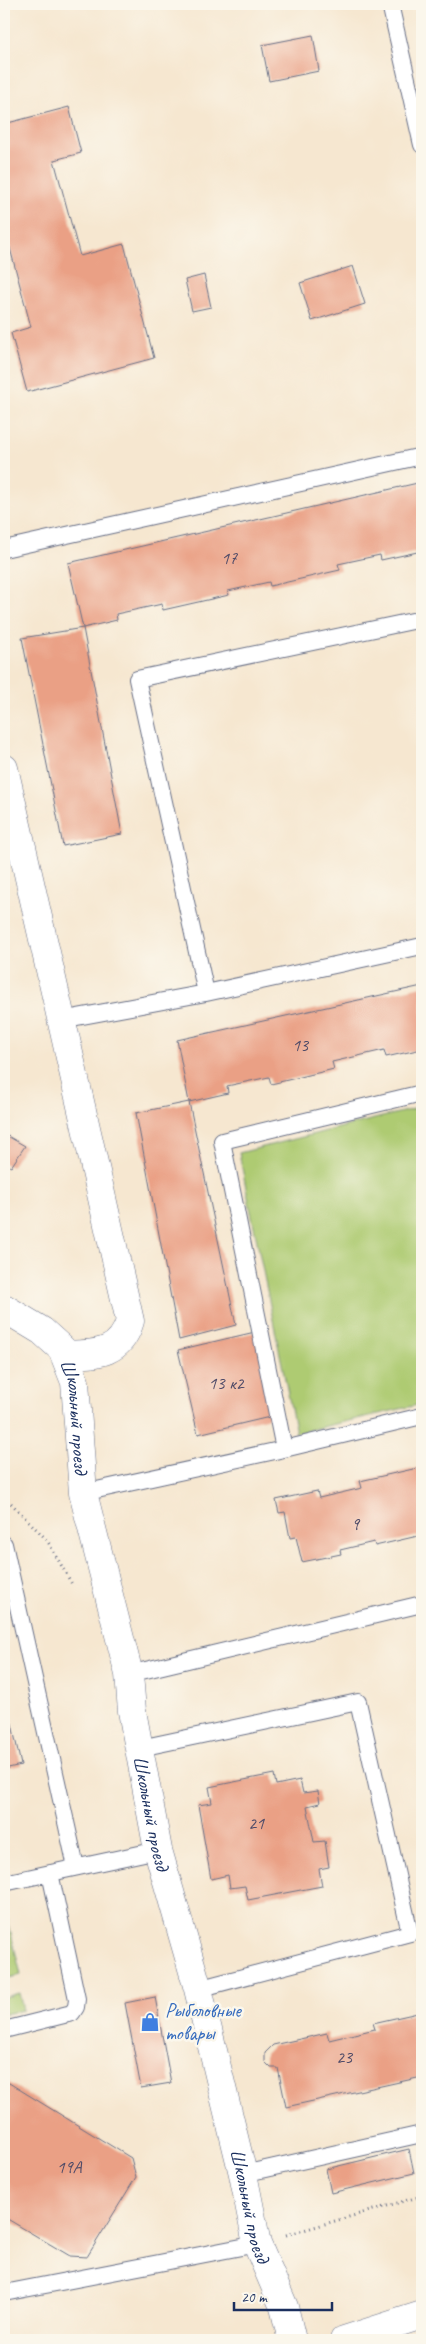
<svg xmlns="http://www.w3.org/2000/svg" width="426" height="2344" font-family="Caveat,sans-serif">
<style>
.green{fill:#aecb72;stroke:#647d68}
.building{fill:#eaa085}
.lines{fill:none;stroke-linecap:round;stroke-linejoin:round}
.service-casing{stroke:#686f86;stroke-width:18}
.minor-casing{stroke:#686f86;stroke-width:29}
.secondary-casing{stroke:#686f86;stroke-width:29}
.path{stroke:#686f86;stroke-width:3;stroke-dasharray:1 4;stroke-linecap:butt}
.service{stroke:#fff;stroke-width:16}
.minor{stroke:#fff;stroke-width:28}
.secondary{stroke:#fff;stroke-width:28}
.labels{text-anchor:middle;stroke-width:5;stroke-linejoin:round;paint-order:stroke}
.number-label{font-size:18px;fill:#4f4b68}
.street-label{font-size:20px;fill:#1b2f5e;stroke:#fbf7ec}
.shop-label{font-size:20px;fill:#366cbe;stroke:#fbf7ec;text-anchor:start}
</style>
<rect width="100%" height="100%" fill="#fbf7ec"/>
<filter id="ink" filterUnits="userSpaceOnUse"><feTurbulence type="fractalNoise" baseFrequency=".02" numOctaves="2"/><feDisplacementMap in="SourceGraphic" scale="10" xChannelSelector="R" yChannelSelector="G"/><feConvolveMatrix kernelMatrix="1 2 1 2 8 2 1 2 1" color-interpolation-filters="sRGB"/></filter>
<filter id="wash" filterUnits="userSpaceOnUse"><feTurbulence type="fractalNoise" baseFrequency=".0096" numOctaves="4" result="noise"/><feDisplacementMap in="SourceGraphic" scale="20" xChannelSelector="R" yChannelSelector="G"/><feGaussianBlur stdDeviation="1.12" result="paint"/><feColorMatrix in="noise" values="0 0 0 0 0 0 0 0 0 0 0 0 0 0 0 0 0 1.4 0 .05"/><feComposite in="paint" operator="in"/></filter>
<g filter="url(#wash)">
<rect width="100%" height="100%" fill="#f6e7d0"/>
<path class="green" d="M422,1107V1404L296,1433L239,1153Z
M4,1917H7L21,1975L4,1979Z
M19,1993L23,2010L4,2014V1997Z"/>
<g id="blocks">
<path class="building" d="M313,35L319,71L269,81L262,45Z
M69,107L81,153L54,160L80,256L124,244L154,358L27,392L11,333L31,327L7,237L4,238V124Z
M353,266L365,304L312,321L300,283Z
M204,275L211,307L192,311L185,280Z
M422,482V551L381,560L380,555L338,564L340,570L270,586L269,582L228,591L229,595L163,610L162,604L116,614L117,620L83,628L122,834L63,846L22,638L83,628L68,563Z
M422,986V1049L386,1057L384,1050L332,1062L334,1069L271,1084L269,1077L227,1086L228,1093L189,1102L177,1040Z
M189,1102L236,1325L179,1340L136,1113Z
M4,1134L25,1146L11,1167L4,1163Z
M255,1332L274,1416L198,1434L178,1350Z
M422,1467V1535L375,1546L374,1542L340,1550L341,1554L302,1562L296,1537L290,1538L285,1512L279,1513L276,1500L317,1491L319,1498L362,1488L360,1481Z
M4,1688L21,1765L4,1769Z
M274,1774L276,1785L300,1780L303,1793L318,1791L320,1803L307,1806L314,1842L325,1841L329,1867L319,1869L322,1886L248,1900L245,1886L230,1888L228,1875L211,1879L198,1805L212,1803L209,1787Z
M155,1997L171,2083L141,2088L125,2003Z
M422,2012V2077L286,2107L278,2068H271L265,2062V2053L273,2045L327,2033L329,2040L375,2029L373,2023Z
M9,2083L131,2158L136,2177L87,2257L70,2256L4,2217V2084Z
M409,2149L414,2173L331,2193L326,2169Z"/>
</g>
</g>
<g filter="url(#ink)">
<use href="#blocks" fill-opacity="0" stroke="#686f86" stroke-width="1"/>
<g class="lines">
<g class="service-casing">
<path id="service" d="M390,4L422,145
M4,549L422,456
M206,993L137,679L422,619
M61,1020L206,993L422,946
M284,1449L222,1141L422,1093
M83,1493L284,1449L422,1416
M4,1544L76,1867
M129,1674L422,1604
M140,1748L358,1702L410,1933L198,1989
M4,1883L158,1850
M4,2030L72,2013L76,2007L77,1999L50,1873
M243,2174L422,2134
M4,2293L257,2244"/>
</g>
<g class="minor-casing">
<g id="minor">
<path d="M4,768L130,1321C120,1355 96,1354 65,1355"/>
<path id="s1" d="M4,1308L42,1331L62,1349L75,1382L83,1493L129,1674L132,1711L158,1850L198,1989L243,2174L257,2244L284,2307L292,2340"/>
</g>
</g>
<g class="secondary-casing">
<path id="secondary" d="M344,2340L422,2315"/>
</g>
<path class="path" d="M4,1496L47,1540L73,1586
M286,2235L422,2196"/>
<use href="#service" class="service"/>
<use href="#minor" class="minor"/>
<use href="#secondary" class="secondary"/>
</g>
</g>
<defs>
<g id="shop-bare" transform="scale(1.5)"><path d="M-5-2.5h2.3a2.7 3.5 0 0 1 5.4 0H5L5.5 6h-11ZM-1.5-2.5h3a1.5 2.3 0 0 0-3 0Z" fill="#3f7fe0" stroke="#fbf7ec" stroke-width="2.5" paint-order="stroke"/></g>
</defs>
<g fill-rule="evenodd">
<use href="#shop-bare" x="150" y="2022"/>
</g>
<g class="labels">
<g class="number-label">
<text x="229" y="564">17</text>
<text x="300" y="1051">13</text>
<text x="226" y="1389">13 к2</text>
<text x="355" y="1530">9</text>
<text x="256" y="1829">21</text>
<text x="344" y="2063">23</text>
<text x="69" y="2173">19А</text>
</g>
<g class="street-label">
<text dy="7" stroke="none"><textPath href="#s1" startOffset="141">Школьный проезд</textPath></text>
<text dy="7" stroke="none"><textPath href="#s1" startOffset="546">Школьный проезд</textPath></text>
<text dy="7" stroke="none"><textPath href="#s1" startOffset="951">Школьный проезд</textPath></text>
</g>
<g class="shop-label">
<text x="165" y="2017">Рыболовные<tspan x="165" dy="23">товары</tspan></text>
</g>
</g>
<rect width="426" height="2344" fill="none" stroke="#fbf7ec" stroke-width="20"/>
<path d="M234 2302v8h98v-8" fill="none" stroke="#1b2f5e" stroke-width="2.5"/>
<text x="241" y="2302" font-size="15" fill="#1b2f5e" stroke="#fbf7ec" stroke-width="4" paint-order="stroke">20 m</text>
</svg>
